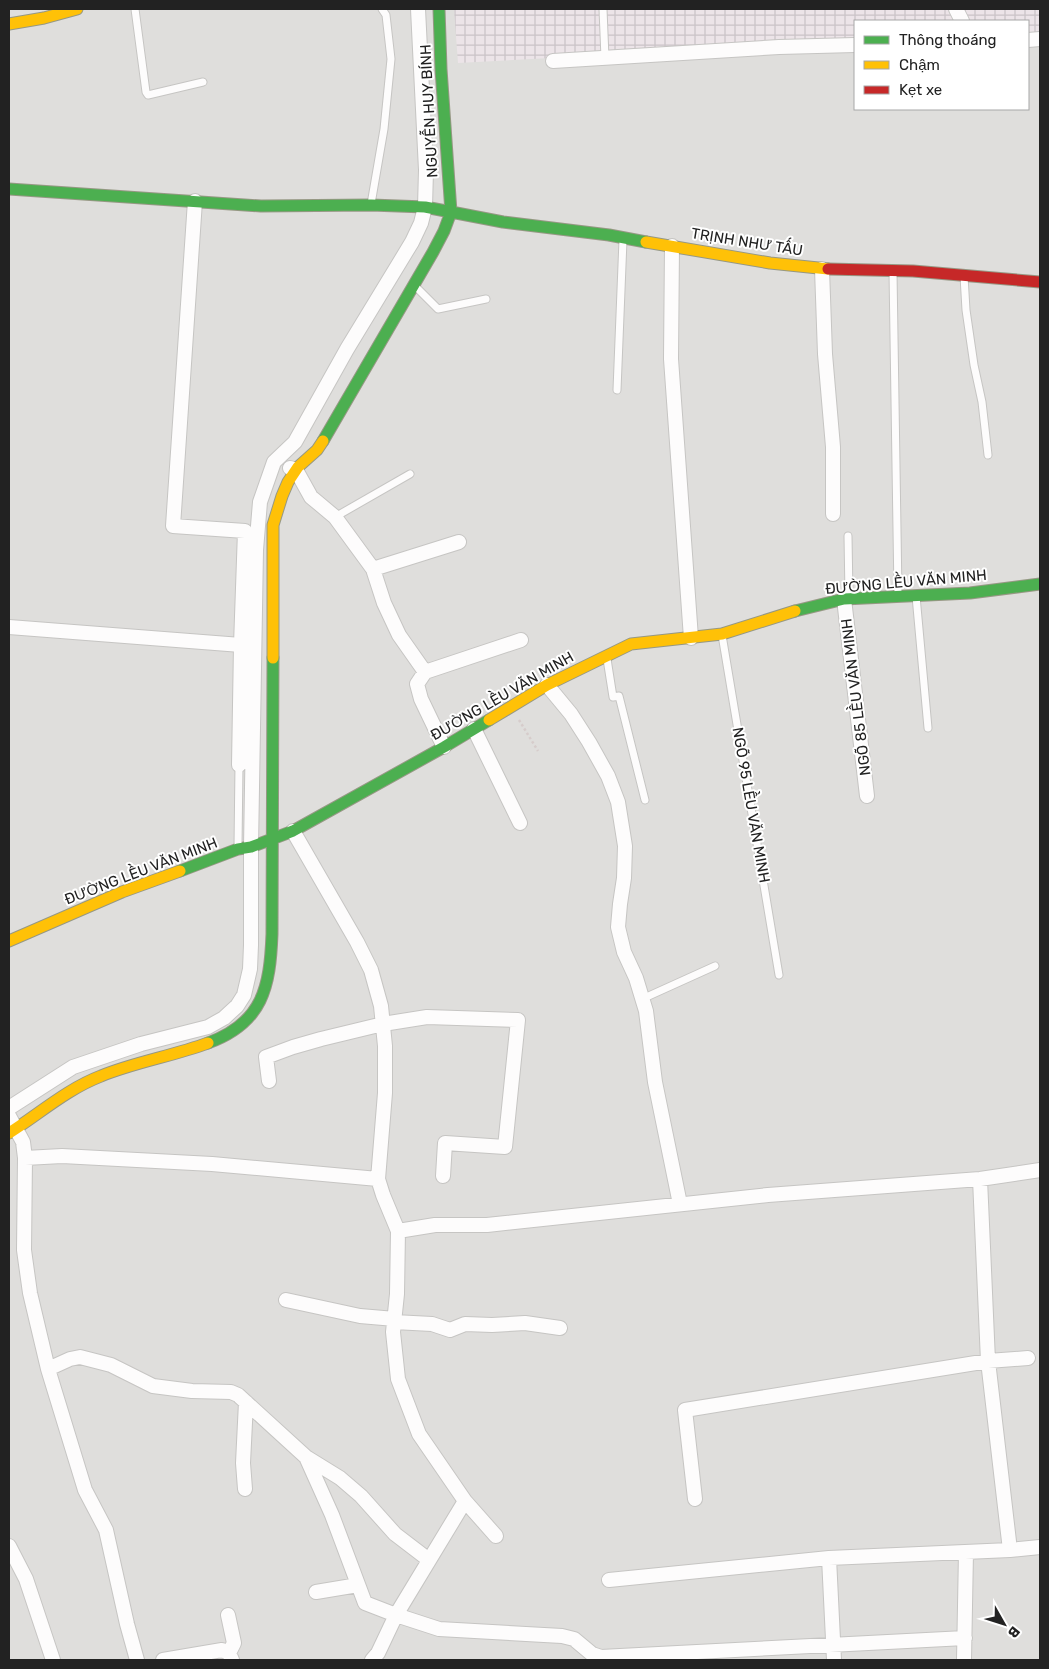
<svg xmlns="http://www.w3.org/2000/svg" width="1049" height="1669" font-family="Rubik,sans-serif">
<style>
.residential{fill:#dfdedc;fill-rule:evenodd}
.industrial{fill:url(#industrial-grid)}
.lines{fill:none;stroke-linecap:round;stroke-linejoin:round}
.lane-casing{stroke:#c6c5c3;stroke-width:9}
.street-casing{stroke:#c6c5c3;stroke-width:16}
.fast-casing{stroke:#969884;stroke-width:13}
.slow-casing{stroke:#969884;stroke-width:13}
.jam-casing{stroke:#969884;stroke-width:13}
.path{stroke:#d6cccb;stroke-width:2.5;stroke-dasharray:2.5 2.5;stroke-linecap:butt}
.lane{stroke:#fdfcfc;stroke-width:7}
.street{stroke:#fdfcfc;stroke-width:14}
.fast{stroke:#4caf50;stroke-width:11}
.slow{stroke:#ffc107;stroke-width:11}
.jam{stroke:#c62828;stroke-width:11}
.labels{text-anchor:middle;stroke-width:4;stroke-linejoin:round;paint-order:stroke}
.street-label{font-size:15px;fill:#222;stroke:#fff}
</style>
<defs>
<pattern id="industrial-grid" width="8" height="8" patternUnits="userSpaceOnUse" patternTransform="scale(1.25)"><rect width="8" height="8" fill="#ece4e8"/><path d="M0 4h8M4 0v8" fill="none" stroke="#cac3c7"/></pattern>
</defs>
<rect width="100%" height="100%" fill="#f0eeeb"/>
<path class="residential" d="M9,9H1040V1660H9ZM855,21H1028V109H855Z"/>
<path class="industrial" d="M454,9H1040V32L1028,33V21H855V42L458,63Z"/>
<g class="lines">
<g class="lane-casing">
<path id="lane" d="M135,9L146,92L148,95L203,82
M603,9L605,58
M371,204L384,129L391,59L386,15L382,9
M893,272L898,594
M964,276L966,310L974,365L982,402L988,455
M416,287L438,309L486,299
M617,390L623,240
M335,517L410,474
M848,536L849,596
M916,596L928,728
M722,635L779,975
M607,659L613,697L619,696L645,800
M238,846L239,765
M642,999L715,966"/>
</g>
<g class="street-casing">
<path id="street" d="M956,9L962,21
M1028,40L1040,39
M553,61L779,47L855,45
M195,201L173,526L245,531L241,645
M672,246L671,359L691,638
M822,269L825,354L833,447V514
M290,468L296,470L311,497L335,517L373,569L384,603L399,635L425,672L417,684L421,699L444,747
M373,569L459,542
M844,599L867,796
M9,627L241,645L239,765
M425,672L521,640
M547,685L571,714L589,742L608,776L618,802L625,846L624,878L620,904L618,927L624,952L636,978L646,1011L655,1082L680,1204
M474,729L520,823
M293,831L357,942L371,970L381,1006L385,1046V1093L378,1179L383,1195L398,1231L397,1294L393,1332L398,1379L419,1434L465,1501L396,1615L378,1653L372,1660
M269,1081L266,1057L293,1047L321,1039L383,1024L427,1017L518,1020L505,1147L445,1143L443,1176
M9,1108L73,1067L141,1044L208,1027L224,1018L237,1006L244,995L250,969L251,945V847L256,550L260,502L274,462L295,442L347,349L412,242L421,223L425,207L426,170L418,9
M9,1116L23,1142L25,1158L24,1250L30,1293L48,1369L85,1490L106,1530L127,1624L137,1660
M25,1158L62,1156L212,1164L378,1179
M980,1179L988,1361L1010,1550
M398,1231L435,1225H487L768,1195L980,1179L1040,1170
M286,1300L360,1316L395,1319
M394,1322L432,1324L450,1330L465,1324L492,1325L525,1323L560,1328
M48,1369L70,1359L80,1357L111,1365L153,1386L192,1391L231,1392L238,1395L306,1457L340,1478L361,1496L395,1534L429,1560
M306,1457L332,1515L365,1603L396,1615L439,1629L562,1636L574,1639L592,1654L601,1657L965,1638
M245,1489L243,1463L246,1402
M695,1499L685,1410L988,1361L1028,1358
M465,1501L496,1536
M9,1546L26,1579L53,1660
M829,1558L834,1660
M609,1580L829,1558L1010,1550L1040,1547
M316,1592L358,1585
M228,1615L234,1643L229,1653
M163,1660L222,1650L229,1653L232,1660
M964,1660L966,1552"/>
</g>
<g class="fast-casing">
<path id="fast" d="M9,189L261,206L371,205L425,207L503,222L609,235L646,242
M323,441L433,252L444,231L451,212L441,69L439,9
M795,611L844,599L970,593L1040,584
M180,871L238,849L251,847L293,831L444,747L489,720
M208,1043C263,1023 270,987 272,934L273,658"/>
</g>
<g class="slow-casing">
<path id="slow" d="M9,24L44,18L77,9
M646,242L770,263L828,269
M273,658V525L282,496L288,482L298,467L317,450L323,441
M489,720L547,685L631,644L722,634L795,611
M9,941L122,892L180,871
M9,1133C39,1114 67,1089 101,1076C135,1062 173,1056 208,1043"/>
</g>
<g class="jam-casing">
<path id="jam" d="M828,269L913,271L1040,282"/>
</g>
<path class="path" d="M519,720L538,751"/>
<use href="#lane" class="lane"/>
<use href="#street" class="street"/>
<use href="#fast" class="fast"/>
<use href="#slow" class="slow"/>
<use href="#jam" class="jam"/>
</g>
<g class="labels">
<g class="street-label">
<text transform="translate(429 111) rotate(-93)" y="5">NGUYỄN HUY BÍNH</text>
<text transform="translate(747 242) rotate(9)" y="5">TRỊNH NHƯ TẤU</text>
<text transform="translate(906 582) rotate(-5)" y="5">ĐƯỜNG LỀU VĂN MINH</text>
<text transform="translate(502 696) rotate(-30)" y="5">ĐƯỜNG LỀU VĂN MINH</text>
<text transform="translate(856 697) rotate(-97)" y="5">NGÕ 85 LỀU VĂN MINH</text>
<text transform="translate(751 805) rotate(80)" y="5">NGÕ 95 LỀU VĂN MINH</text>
<text transform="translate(141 871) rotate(-21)" y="5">ĐƯỜNG LỀU VĂN MINH</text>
</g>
</g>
<rect width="1049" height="1669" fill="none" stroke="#222222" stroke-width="20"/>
<rect x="854" y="20" width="175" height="90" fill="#ffffff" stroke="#a7a7a7"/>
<rect x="864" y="36" width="25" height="8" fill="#4caf50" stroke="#a7a7a7"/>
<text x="899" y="45" font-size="15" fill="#222222">Thông thoáng</text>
<rect x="864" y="61" width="25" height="8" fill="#ffc107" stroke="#a7a7a7"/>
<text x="899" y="70" font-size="15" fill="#222222">Chậm</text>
<rect x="864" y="86" width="25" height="8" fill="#c62828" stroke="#a7a7a7"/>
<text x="899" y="95" font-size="15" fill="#222222">Kẹt xe</text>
<g transform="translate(1004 1624) rotate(129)" stroke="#ffffff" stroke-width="4" paint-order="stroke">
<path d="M0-4L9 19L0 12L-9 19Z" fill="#222222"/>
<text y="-8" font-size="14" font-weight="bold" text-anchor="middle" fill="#222222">B</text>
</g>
</svg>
